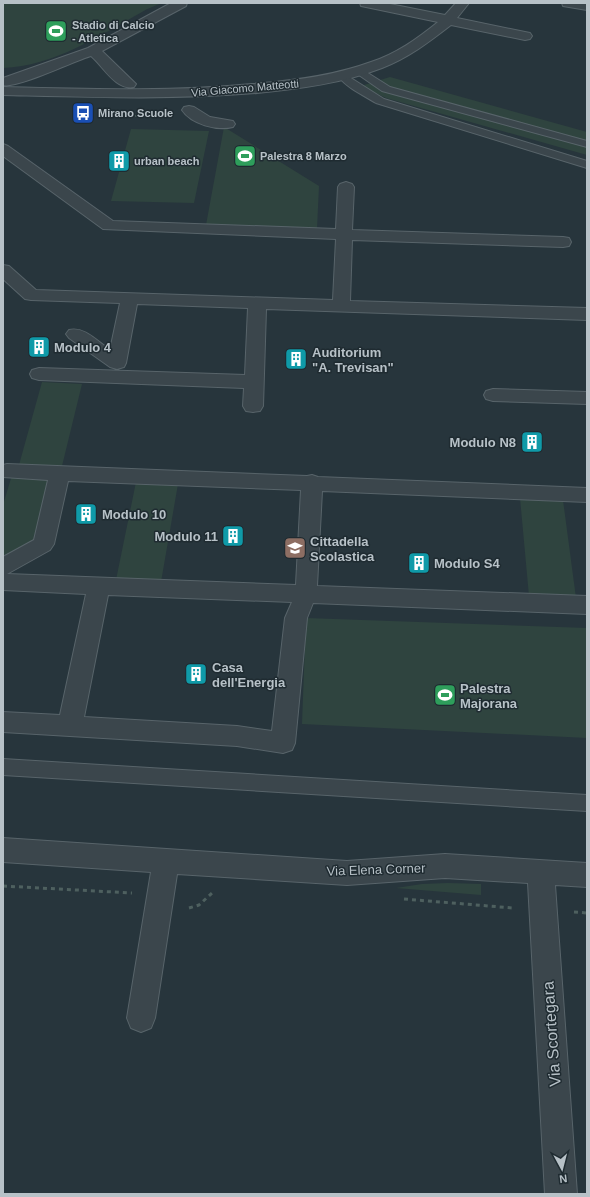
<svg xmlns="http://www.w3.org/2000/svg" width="590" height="1197" font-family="Arial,sans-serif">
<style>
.green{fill:#2f443f}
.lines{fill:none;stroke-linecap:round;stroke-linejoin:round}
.service-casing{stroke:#58646a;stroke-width:2}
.pedestrian-casing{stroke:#58646a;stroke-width:2}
.minor-casing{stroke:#58646a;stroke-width:2}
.path-far1{stroke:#4e605f;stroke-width:1.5;stroke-dasharray:2 2;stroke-linecap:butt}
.path{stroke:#4e605f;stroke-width:3;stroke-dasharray:4 4;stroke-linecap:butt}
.service{fill:#3b464c;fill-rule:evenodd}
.pedestrian{fill:#3b464c;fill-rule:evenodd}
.minor{fill:#3b464c;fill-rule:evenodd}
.labels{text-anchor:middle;stroke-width:3;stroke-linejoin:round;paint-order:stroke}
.far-poi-label{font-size:11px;font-weight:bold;fill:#b7c1c7;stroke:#1f2b31;text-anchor:start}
.far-street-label{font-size:11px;fill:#b7c1c7;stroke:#1f2b31}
.poi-label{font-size:13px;font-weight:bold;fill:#b7c1c7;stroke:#1f2b31;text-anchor:start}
.street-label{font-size:13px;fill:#b7c1c7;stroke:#1f2b31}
.near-street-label{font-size:16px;fill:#b7c1c7;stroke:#1f2b31}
</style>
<rect width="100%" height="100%" fill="#27353c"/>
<path class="green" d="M3,3H162C155,6 148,8 142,12C99,36 54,66 3,68Z
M390,77L587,132V155L386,98L361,86Z
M224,127L319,186L317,229L206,225Z
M131,129L209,131L194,203L111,201Z
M42,382L82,384L62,466L19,465Z
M12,475L52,476L37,541L3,560V505Z
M136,482L178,484L161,582L116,580Z
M520,498L563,500L576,598L529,596Z
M306,618L587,628V738L302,724Z
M448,883L481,884V895L396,888L422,884Z"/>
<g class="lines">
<g class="service-casing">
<path id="service" d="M360,68L390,87L587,141V147L382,91L356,73L355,71L356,69Z
M343,73L384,99L587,161V168L376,103C363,95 347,88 338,76Z
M3,759L587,795V811L3,775Z"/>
</g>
<g class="pedestrian-casing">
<path id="pedestrian" d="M189,106L194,107L210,117L233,121L235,124L233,127C217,131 191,124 182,110L184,107Z
M3,144L8,146L113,221L336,229L338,187L340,184L346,182L352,184L354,187L352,230L563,237L569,238L571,242L569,246L563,247L352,240L350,301L587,308V320L266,309L263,406L260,411L253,412L246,411L243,406L244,388L39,380L32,378L30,374L32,370L39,368L245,375L248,308L137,304L126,363L124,367L117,369L110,367L69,338L66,334L69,330C84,326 98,342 110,350L120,303L31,300L25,299L3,279V265L9,266L36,290L333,300L336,239L103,229L3,156Z
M493,389L587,392V404L493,401L486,399L484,395L486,391Z
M7,464L307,476L312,475L318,477L587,488V502L322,491L317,586L587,596V614L313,603L307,618L295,743L292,750L283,753L237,746L3,732V712L60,715L86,594L3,590V557L34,540L48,480L3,477V465ZM68,481L301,490L296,585L7,574L50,550L54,544ZM108,595L292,602L285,618L272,731L237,726L84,717Z"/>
</g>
<g class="minor-casing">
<path id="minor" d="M171,3H187L186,6L102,51L136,84L134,87C116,91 103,66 91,56C74,61 16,89 3,85V78L88,48Z
M360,3H385L445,15L456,3H469L457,18L525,32L530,33L532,36L530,39L525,40L451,25C429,42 408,58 382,68C343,83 299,89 257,93C173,100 88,97 3,95V87C86,89 169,92 252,84C292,81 333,76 371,62C396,54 417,39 438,22L366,7L361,6Z
M562,3H587V10L563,6Z
M3,838L347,861L445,854L587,863V887L555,885L577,1194H545L528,883L445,878L347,885L177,874L155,1018L151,1028L141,1032L131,1028L127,1018L151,872L3,862Z"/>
</g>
<path class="path-far1" d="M111,116H168"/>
<path class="path" d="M3,886L132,893
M404,899L513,908
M189,908L199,905L212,893
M574,912L587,913"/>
<use href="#service" class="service"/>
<use href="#pedestrian" class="pedestrian"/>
<use href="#minor" class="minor"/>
</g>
<defs>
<g id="stadium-square" transform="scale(1.15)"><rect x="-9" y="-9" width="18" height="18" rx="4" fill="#2e9e5b" stroke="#1f2b31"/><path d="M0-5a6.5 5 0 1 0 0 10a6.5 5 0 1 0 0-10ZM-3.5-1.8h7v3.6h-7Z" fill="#fff"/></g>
<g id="bus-square" transform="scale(1.15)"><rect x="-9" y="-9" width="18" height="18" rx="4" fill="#1a4fb4" stroke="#1f2b31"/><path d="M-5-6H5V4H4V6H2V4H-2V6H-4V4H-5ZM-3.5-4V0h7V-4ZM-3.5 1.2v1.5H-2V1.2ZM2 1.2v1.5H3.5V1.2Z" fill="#fff"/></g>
<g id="building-square" transform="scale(1.15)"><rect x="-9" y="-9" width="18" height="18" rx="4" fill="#0f9aa8" stroke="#1f2b31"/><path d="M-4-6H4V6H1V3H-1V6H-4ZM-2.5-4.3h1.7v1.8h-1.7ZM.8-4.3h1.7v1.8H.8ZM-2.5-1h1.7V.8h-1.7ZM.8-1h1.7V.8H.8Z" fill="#fff"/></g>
<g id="school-square" transform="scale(1.15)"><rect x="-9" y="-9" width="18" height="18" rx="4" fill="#8d6e63" stroke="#1f2b31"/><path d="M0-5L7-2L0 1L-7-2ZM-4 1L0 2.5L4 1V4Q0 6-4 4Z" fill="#fff"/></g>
</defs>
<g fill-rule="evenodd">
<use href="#stadium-square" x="56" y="31"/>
<use href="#bus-square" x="83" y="113"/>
<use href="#stadium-square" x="245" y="156"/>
<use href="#building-square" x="119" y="161"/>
<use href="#building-square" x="39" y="347"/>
<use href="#building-square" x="296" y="359"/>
<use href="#building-square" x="532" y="442"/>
<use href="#building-square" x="86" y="514"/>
<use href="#building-square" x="233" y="536"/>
<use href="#school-square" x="295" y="548"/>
<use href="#building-square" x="419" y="563"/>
<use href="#building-square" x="196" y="674"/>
<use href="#stadium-square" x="445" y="695"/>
</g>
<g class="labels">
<g class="far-poi-label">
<text x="72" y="29">Stadio di Calcio<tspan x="72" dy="13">- Atletica</tspan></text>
<text x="98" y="117">Mirano Scuole</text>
<text x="260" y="160">Palestra 8 Marzo</text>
<text x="134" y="165">urban beach</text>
</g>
<g class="far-street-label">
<text transform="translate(245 88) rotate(-5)" y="4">Via Giacomo Matteotti</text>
</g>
<g class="poi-label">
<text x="54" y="352">Modulo 4</text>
<text x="312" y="357">Auditorium<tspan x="312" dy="15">"A. Trevisan"</tspan></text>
<text x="516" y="447" text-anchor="end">Modulo N8</text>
<text x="102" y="519">Modulo 10</text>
<text x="218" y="541" text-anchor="end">Modulo 11</text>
<text x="310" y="546">Cittadella<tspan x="310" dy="15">Scolastica</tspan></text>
<text x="434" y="568">Modulo S4</text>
<text x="212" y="672">Casa<tspan x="212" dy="15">dell'Energia</tspan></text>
<text x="460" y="693">Palestra<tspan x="460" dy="15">Majorana</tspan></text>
</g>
<g class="street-label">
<text transform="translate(376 869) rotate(-2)" y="5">Via Elena Corner</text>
</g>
<g class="near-street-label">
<text transform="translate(551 1034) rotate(-94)" y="6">Via Scortegara</text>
</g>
</g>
<rect width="590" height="1197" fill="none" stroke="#b7c1c7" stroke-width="8"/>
<g transform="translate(562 1169) rotate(173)" stroke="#1f2b31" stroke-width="3" paint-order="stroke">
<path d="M0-3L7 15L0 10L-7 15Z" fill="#b7c1c7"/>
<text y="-6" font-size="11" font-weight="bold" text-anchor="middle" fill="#b7c1c7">N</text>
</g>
</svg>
